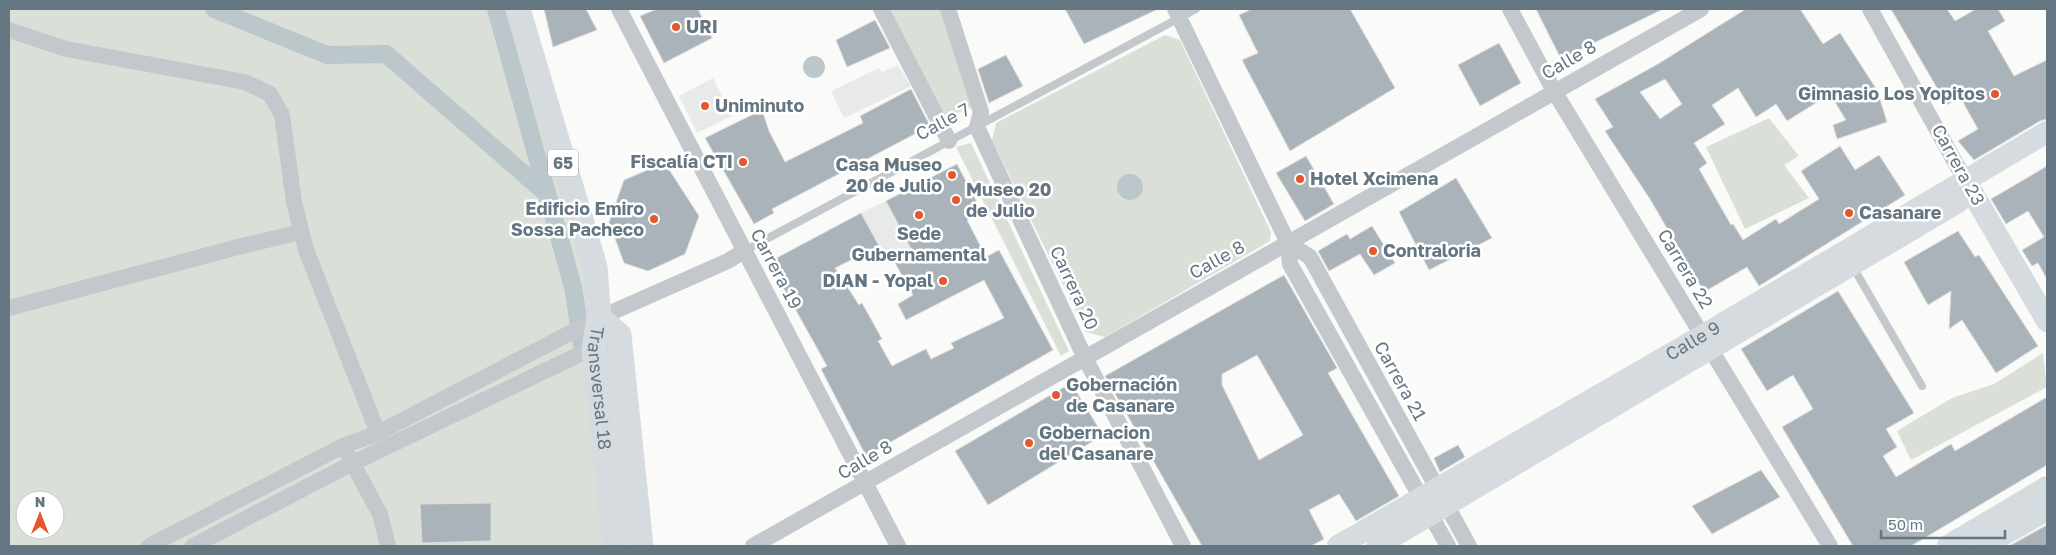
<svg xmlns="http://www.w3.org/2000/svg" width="2056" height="555" font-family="'Golos Text',sans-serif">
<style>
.built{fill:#e8e9e9}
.green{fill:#dadfd7;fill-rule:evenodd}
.water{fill:#bbc7cb}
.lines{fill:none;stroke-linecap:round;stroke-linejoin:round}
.canal{stroke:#bbc7cb;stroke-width:18}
.building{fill:#aab3b9;stroke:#dcdcda;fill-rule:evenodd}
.lane{stroke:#c3c8cc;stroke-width:8}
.street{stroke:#c3c8cc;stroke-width:16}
.secondary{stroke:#d6dbdf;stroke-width:22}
.primary{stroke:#d6dbdf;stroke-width:25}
.poi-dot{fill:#e4572e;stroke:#fff;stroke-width:2}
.labels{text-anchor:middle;stroke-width:5;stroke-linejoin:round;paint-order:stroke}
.shield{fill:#fff;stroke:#939fa8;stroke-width:1}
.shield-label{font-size:16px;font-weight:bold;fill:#657683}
.poi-label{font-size:18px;font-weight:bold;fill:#657683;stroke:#fff;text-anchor:start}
.street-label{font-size:18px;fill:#657683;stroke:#fff}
</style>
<rect width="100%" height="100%" fill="#fafaf8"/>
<path class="built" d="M898,65L911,86L844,118L831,91L879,68L882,72Z
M713,78L732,116L697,133L679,96Z
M886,201L912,250L888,264L861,213Z"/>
<path class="green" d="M9,9H529L602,263L638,546H9ZM25,500H55V530H25Z
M888,9H942L974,106L944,119Z
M1165,35L1180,40L1271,232L1270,241L1105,337L1086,332L992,140L996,123Z
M1769,118L1799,156L1784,165L1809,198L1745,229L1706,147Z
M971,143L1069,351L1061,356L956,147Z
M2043,353L2047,387L1911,460L1897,431L1952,398L1994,384Z"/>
<path class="water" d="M803 67a11 11 0 1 1 22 0a11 11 0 1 1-22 0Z
M1117 187a13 13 0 1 1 26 0a13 13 0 1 1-26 0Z"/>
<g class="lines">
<path class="canal" d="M214,9L327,55L386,54L547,194
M496,9L573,287L582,344"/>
</g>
<path class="building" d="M544,9H586L597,30L553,47Z
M657,9H698L712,38L664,63L640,16Z
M1065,9H1158L1084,44Z
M1252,9H1350L1395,88L1290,151L1242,60L1258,53L1239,15Z
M1536,9H1663L1561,59Z
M1746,9H1800L1823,44L1840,33L1877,90L1887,122L1837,139L1833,125L1846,120L1830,94L1787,121L1776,104L1756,117L1738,88L1712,105L1725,124L1694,143L1707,163L1699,169L1731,225L1733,224L1743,240L1776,219L1779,224L1819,199L1801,171L1840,146L1855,170L1879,155L1905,195L1759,286L1747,267L1704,292L1650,199L1605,131L1613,127L1595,99L1658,64ZM1665,79L1682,104L1660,119L1640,92Z
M1891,9H1947L1955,21L1976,9H1998L2005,21L1988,31L2014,76L2047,60V119L2040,121L1974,160L1958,141L1978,129L1960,97L1947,105Z
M875,20L890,48L847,67L836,40Z
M1499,43L1521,83L1480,106L1458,65Z
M1006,55L1023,86L989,103L978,69Z
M911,89L930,126L772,209L774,213L754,224L705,138L762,110L769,131L785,162L863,123L860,116Z
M1306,156L1334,204L1305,221L1276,173Z
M957,164L982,212L967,220L986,257L999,250L1053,350L866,456L821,369L827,366L769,262L861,213L879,246L835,268L859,305L862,303L882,339L878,341L892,366L926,349L931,359L954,348L951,343L1004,318L984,280L906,320L898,304L913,295L894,261L912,250L886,201Z
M657,166L668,168L699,216L685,254L648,271L624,263L609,222L624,180Z
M2047,166V279L2038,263L2032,266L2022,250L2044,237L2028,211L2006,224L1991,199Z
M1456,178L1492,238L1429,270L1399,212Z
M1372,226L1395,263L1374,275L1360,254L1329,271L1318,251L1347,234L1350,239Z
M1958,231L1975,257L1979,255L2038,346L1996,373L1962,320L1949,329L1951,291L1928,305L1904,262Z
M1284,275L1337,368L1328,373L1399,496L1356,521L1339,494L1309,510L1324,539L1311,546H1202L1105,376ZM1257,355L1303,435L1259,460L1222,385V374Z
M1838,291L1914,413L1886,429L1897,447L1883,456L1896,477L1951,444L1955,451L2047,397V465L1911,546H1853L1782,427L1813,409L1793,375L1767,391L1741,349Z
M1071,383L1103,435L988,505L955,451Z
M1458,445L1465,457L1440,472L1434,458Z
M1761,470L1780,497L1712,534L1692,506Z
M491,503V541L422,543L420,504Z
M2047,525V546H2009Z"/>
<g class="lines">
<path class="lane" d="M744,251L1196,9
M1853,267L1922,386"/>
<path class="street" d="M619,9L898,546
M881,9L949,141
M948,9L981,112L977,127L1085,358L1183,546
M1175,9L1288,243L1290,264L1448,546
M1510,9L1554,91L1830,546
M1870,9L1965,180
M9,30L66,49L245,82L270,94L282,115L294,202L306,250L378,433
M1288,243L1310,257L1469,546
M9,308L242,246L301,232
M348,455L380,514L388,546
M149,546L343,446L378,433L599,318L728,261L744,251
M193,546L353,463L601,344
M753,546L1701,9"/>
<g class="secondary">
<path d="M1965,180L2047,321"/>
<path id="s1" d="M1338,546L1702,336L2047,132"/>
<path d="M1377,546L1958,202"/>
<path d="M1948,546L2047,487"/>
<path d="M1983,546L2047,510"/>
</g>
<g class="primary">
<path id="s2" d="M518,9L595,267L599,318L594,349L615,546"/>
<path d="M599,318L619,335L641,546"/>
</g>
</g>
<g class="poi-dot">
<circle cx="676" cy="27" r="5"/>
<circle cx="1995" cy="94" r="5"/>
<circle cx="705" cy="106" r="5"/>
<circle cx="743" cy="162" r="5"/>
<circle cx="952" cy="175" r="5"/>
<circle cx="1300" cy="179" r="5"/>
<circle cx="956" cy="200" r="5"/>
<circle cx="1849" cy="213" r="5"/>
<circle cx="919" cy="215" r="5"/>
<circle cx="654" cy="219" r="5"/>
<circle cx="1373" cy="251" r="5"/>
<circle cx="943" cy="281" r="5"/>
<circle cx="1056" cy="395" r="5"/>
<circle cx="1029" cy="443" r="5"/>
</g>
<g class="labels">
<rect class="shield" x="548" y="149.5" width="30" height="27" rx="4"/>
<g class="shield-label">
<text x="563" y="169">65</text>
</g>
<g class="poi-label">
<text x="686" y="33">URI</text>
<text x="1985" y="100" text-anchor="end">Gimnasio Los Yopitos</text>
<text x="715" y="112">Uniminuto</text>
<text x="733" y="168" text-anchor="end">Fiscalía CTI</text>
<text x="942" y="171" text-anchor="end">Casa Museo<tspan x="942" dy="21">20 de Julio</tspan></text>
<text x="1310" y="185">Hotel Xcimena</text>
<text x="966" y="196">Museo 20<tspan x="966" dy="21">de Julio</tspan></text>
<text x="644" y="215" text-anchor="end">Edificio Emiro<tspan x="644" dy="21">Sossa Pacheco</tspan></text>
<text x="1859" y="219">Casanare</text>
<text x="919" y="240" text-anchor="middle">Sede<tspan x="919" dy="21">Gubernamental</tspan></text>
<text x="1383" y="257">Contraloria</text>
<text x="933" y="287" text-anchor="end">DIAN - Yopal</text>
<text x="1066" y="391">Gobernación<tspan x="1066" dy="21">de Casanare</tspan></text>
<text x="1039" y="439">Gobernacion<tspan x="1039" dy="21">del Casanare</tspan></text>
</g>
<g class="street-label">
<text transform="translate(1569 60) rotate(-30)" y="6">Calle 8</text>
<text transform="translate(943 122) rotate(-28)" y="6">Calle 7</text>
<text transform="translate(1958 165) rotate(61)" y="6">Carrera 23</text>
<text transform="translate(1217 260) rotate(-29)" y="6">Calle 8</text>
<text transform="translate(776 269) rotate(62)" y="6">Carrera 19</text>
<text transform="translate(1685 269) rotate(59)" y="6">Carrera 22</text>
<text transform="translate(1074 288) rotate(65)" y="6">Carrera 20</text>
<text dy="6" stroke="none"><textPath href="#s1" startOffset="410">Calle 9</textPath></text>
<text transform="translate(1400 381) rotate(61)" y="6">Carrera 21</text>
<text dy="6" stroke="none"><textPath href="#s2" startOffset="391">Transversal 18</textPath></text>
<text transform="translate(865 460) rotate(-30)" y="6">Calle 8</text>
</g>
</g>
<rect width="2056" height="555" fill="none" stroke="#657683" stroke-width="20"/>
<g transform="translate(40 515)"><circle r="24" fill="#ffffff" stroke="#c1c8cd"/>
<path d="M0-4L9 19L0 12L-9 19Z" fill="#e4572e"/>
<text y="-8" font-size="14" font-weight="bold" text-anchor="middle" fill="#657683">N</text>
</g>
<path d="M1881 530v8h124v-8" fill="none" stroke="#657683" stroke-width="2.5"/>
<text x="1888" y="530" font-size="15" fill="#657683" stroke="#ffffff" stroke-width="4" paint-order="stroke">50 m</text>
</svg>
